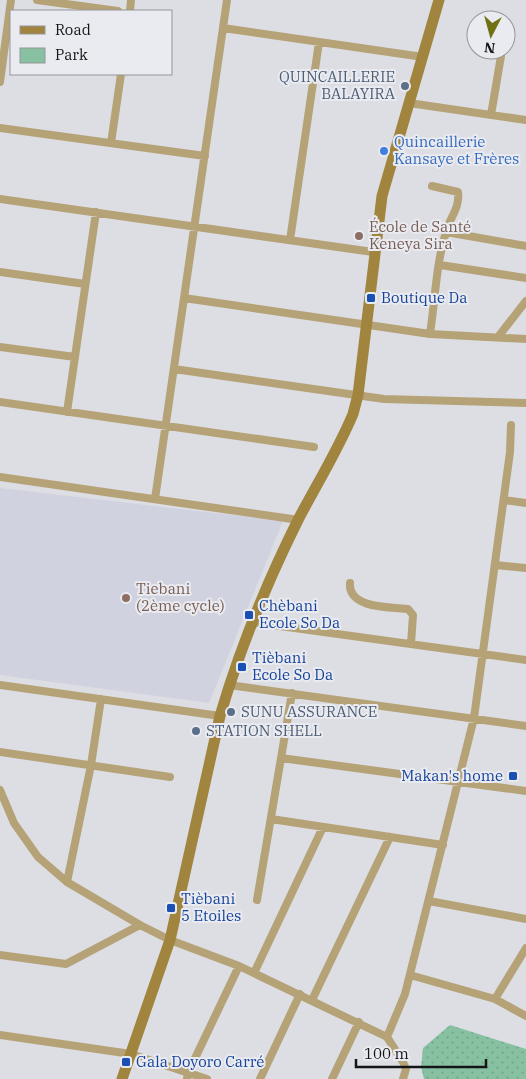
<svg xmlns="http://www.w3.org/2000/svg" width="526" height="1079" font-family="'IBM Plex Serif',serif">
<style>
.built{fill:#d1d2df}
.green{fill:url(#green-dots)}
.lines{fill:none;stroke-linecap:round;stroke-linejoin:round}
.minor{stroke:#b5a377;stroke-width:8}
.secondary{stroke:#a1853e;stroke-width:11}
.service-dot{fill:#5c6f8a;stroke:#eaebf1;stroke-width:2}
.shop-dot{fill:#3f7fe0;stroke:#eaebf1;stroke-width:2}
.education-dot{fill:#8d6e63;stroke:#eaebf1;stroke-width:2}
.transit-dot{fill:#1a4fb4;stroke:#eaebf1;stroke-width:2}
.labels{text-anchor:middle;stroke-width:4;stroke-linejoin:round;paint-order:stroke}
.service-label{font-size:15px;fill:#4e5e75;stroke:#eaebf1;text-anchor:start}
.shop-label{font-size:15px;fill:#366cbe;stroke:#eaebf1;text-anchor:start}
.education-label{font-size:15px;fill:#785e54;stroke:#eaebf1;text-anchor:start}
.transit-label{font-size:15px;fill:#164399;stroke:#eaebf1;text-anchor:start}
</style>
<defs>
<pattern id="green-dots" width="8" height="8" patternUnits="userSpaceOnUse" patternTransform="scale(1.25)"><rect width="8" height="8" fill="#87c1a2"/><path d="M2 2h.1M6 6h.1" fill="none" stroke="#74a58b" stroke-width="1.8" stroke-linecap="round"/></pattern>
</defs>
<rect width="100%" height="100%" fill="#dddee4"/>
<path class="built" d="M0,488L283,521L209,703L0,675Z"/>
<path class="green" d="M450,1025L526,1049V1079H424L421,1067L423,1048Z"/>
<g class="lines">
<path class="minor" d="M37,0L118,11
M130,11L131,0
M223,28L423,57
M0,82L11,0
M409,103L526,120
M491,115L501,56
M0,128L205,156
M111,143L121,74
M0,199L373,252
M446,232L526,246
M290,240L319,42
M440,265L526,278
M0,272L85,284
M184,298L430,334L526,339
M430,334C435,301 436,264 446,232C450,217 460,208 458,192L432,186
M498,337L526,301
M0,347L75,357
M174,369L384,399L526,403
M0,402L314,447
M67,412L96,212
M0,477L299,520
M155,499L227,0
M504,500L526,503
M495,565L526,568
M350,583C348,609 391,607 408,609L413,615L411,644
M251,622L526,660
M0,685L220,716
M229,685L526,726
M0,752L170,777
M281,758L526,791
M0,790L14,823L38,857L67,882L140,925L170,940L239,966L387,1037L403,1062L406,1069L403,1079
M271,819L443,845
M67,882L91,765L101,699
M257,900L292,693
M429,901L526,919
M0,955L66,964L140,925
M254,973L323,827
M410,975L495,999L526,1016
M495,999L526,948
M312,1000L390,837
M0,1035L131,1054L207,1079
M387,1037L405,994L474,718L510,452L511,425
M187,1079L188,1073L239,966
M260,1079L300,994
M332,1079L359,1022"/>
<path class="secondary" d="M122,1079L170,940L220,716C240,648 267,582 299,518C317,484 338,450 353,414L358,395L382,196L439,0"/>
</g>
<g class="service-dot">
<circle cx="405" cy="86" r="5"/>
<circle cx="231" cy="712" r="5"/>
<circle cx="196" cy="731" r="5"/>
</g>
<circle class="shop-dot" cx="384" cy="151" r="5"/>
<g class="education-dot">
<circle cx="359" cy="236" r="5"/>
<circle cx="126" cy="598" r="5"/>
</g>
<g class="transit-dot">
<rect x="366" y="293" width="10" height="10" rx="2.5"/>
<rect x="244" y="610" width="10" height="10" rx="2.5"/>
<rect x="237" y="662" width="10" height="10" rx="2.5"/>
<rect x="508" y="771" width="10" height="10" rx="2.5"/>
<rect x="166" y="903" width="10" height="10" rx="2.5"/>
<rect x="121" y="1057" width="10" height="10" rx="2.5"/>
</g>
<g class="labels">
<g class="service-label">
<text x="395" y="82" text-anchor="end">QUINCAILLERIE<tspan x="395" dy="17">BALAYIRA</tspan></text>
<text x="241" y="717">SUNU ASSURANCE</text>
<text x="206" y="736">STATION SHELL</text>
</g>
<g class="shop-label">
<text x="394" y="147">Quincaillerie<tspan x="394" dy="17">Kansaye et Frères</tspan></text>
</g>
<g class="education-label">
<text x="369" y="232">École de Santé<tspan x="369" dy="17">Keneya Sira</tspan></text>
<text x="136" y="594">Tiebani<tspan x="136" dy="17">(2ème cycle)</tspan></text>
</g>
<g class="transit-label">
<text x="381" y="303">Boutique Da</text>
<text x="259" y="611">Chèbani<tspan x="259" dy="17">Ecole So Da</tspan></text>
<text x="252" y="663">Tièbani<tspan x="252" dy="17">Ecole So Da</tspan></text>
<text x="503" y="781" text-anchor="end">Makan's home</text>
<text x="181" y="904">Tièbani<tspan x="181" dy="17">5 Etoiles</tspan></text>
<text x="136" y="1067">Gala Doyoro Carré</text>
</g>
</g>
<rect x="10" y="10" width="162" height="65" fill="#eaebf1" stroke="#95959a"/>
<rect x="20" y="26" width="25" height="8" fill="#a1853e" stroke="#95959a"/>
<text x="55" y="35" font-size="15" fill="#151517">Road</text>
<rect x="20" y="48" width="25" height="15" fill="#87c1a2" stroke="#95959a"/>
<text x="55" y="60" font-size="15" fill="#151517">Park</text>
<g transform="translate(491 35) rotate(186)"><circle r="24" fill="#eaebf1" stroke="#95959a"/>
<path d="M0-4L9 19L0 12L-9 19Z" fill="#717012"/>
<text y="-8" font-size="14" font-weight="bold" text-anchor="middle" fill="#151517">N</text>
</g>
<path d="M356 1059v8h130v-8" fill="none" stroke="#151517" stroke-width="2.5"/>
<text x="364" y="1059" font-size="15" fill="#151517" stroke="#eaebf1" stroke-width="4" paint-order="stroke">100 m</text>
</svg>
